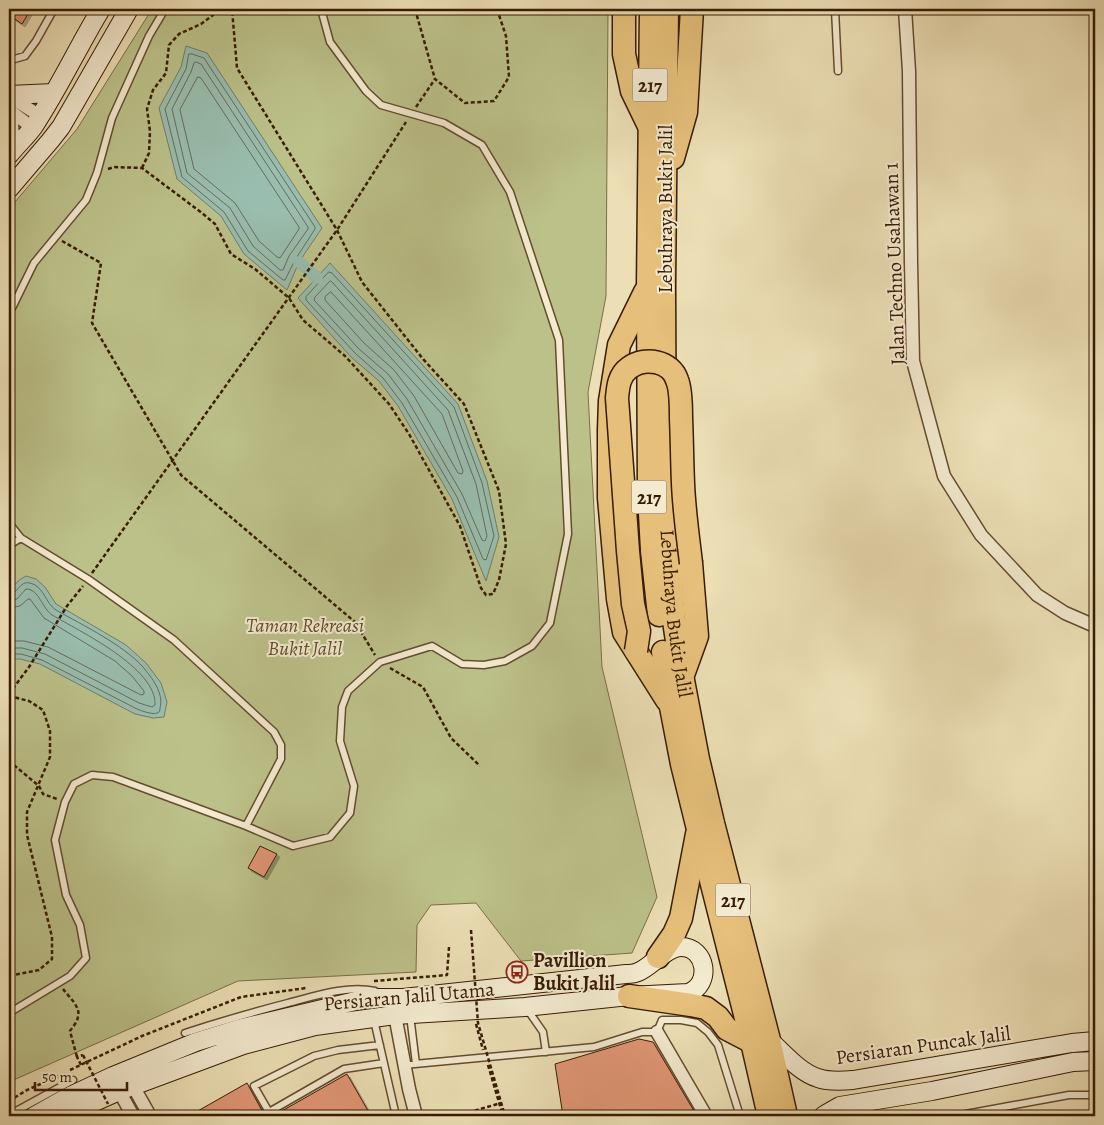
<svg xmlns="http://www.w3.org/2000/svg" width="1104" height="1125" font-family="Alegreya,serif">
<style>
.green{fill:#bcc18a;stroke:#7a6e47}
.water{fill:#99bdae;stroke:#727c6a}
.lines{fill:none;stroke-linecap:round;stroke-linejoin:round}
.shore{stroke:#686c59;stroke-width:1}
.canal{stroke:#99bdae;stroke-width:12}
.building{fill:#e19675;stroke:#381b04;filter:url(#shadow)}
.lane-casing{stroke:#654c30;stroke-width:9}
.street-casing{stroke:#654c30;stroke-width:15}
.secondary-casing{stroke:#381b04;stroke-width:20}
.highway-casing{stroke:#381b04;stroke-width:25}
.path{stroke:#381b04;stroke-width:2.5;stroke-dasharray:4 2.5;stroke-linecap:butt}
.lane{stroke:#f3eacf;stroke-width:6}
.street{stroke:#f3eacf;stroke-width:12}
.secondary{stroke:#f3eacf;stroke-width:18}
.highway{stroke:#e6c07a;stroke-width:22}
.highway-bridge-casing{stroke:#381b04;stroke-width:25;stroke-linecap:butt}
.path-bridge{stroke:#381b04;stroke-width:2.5;stroke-dasharray:4 2.5;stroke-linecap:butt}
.highway-bridge{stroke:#e6c07a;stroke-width:22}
.labels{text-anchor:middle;stroke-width:4;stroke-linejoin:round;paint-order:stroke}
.shield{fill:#f3eacf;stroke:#705941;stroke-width:1}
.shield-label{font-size:19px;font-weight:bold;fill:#381b04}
.street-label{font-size:20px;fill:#381b04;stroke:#f3eacf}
.park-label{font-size:20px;font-style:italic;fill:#604d2c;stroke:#f3eacf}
.poi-label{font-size:20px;font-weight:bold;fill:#381b04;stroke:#f3eacf;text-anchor:start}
</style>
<defs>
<filter id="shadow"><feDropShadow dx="3" dy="3" stdDeviation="0" flood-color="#0004"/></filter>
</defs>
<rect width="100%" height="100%" fill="#ecdfb5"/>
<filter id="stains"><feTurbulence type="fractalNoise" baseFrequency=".004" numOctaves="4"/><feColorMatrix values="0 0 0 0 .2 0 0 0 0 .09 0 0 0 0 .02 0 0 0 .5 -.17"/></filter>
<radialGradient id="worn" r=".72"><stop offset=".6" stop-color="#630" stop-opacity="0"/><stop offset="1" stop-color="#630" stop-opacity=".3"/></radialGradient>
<path class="green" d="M152,9H608L606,296L588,392L602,667L657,897L632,953L521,961L476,903L431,905L417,925L416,972L238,981L9,1082V209L77,129Z"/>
<path class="water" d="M186,46L207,53L322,228L299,262L287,290L244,254L221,216L177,179L159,108L181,67Z
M330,263L458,404L487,481L499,537L486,581L452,499L398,406L379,381L351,357L298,298Z
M26,576L36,579L45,587L56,604L126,645L146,663L161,683L167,702L164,717L153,718L135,714L40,664L20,659H9V597C12,587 16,581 26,576Z"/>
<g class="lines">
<path class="shore" d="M189,54H192L204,58L315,227V229L295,260L285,280H283L248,251L224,212L182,177L165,109L186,69Z
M196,62L201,64L308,227V229L289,256L283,270H280L253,246L230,208L187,173L172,109L191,72L194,63Z
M198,77L201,78L299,227V229L280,258L277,257L259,241L235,203L194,169L180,110Z
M329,272L332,273L454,407L482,483L494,536L486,560L483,559L457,497L402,403L383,378L355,353L306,300V297Z
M331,281L448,410L476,484L487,536L485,541L482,540L462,494L407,399L388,374L359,349L314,300L315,297L329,282Z
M331,292L442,414L463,471L462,474L458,473L414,396L394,370L364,343L325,300V297Z
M9,595C18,594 20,580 30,583C44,586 45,603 56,610C84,626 122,644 143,667C152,678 164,693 160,708C160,709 160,711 159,712C155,716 142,711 137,709L42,660L21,654H9
M9,601L17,599L26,589C39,589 42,608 52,615C79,631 157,668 155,705L152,707L139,703L45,654L22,648H9
M9,608L20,606L28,599H30L44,618L115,661L132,676L144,691V694L141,695L48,647L24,641H9"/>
<path class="canal" d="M299,262L317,278"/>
</g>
<path class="building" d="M9,9H31L22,24L9,15Z
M260,846L277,854L264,877L248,868Z
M639,1039L653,1042L697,1116H563L555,1064Z
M347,1074L371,1116H273Z
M247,1083L265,1116H189Z"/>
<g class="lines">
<g class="lane-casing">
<path id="lane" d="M835,9L838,71
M9,59L11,60L25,56L36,41L54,9
M9,313L13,306L34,263L86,200L97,173L112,118L149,36L165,9
M9,523L21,538L88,579L174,640L274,732L281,745V759L246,826
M9,545L21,538
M527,1009L543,1032L546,1052
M9,1013L70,976L86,958L80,925L66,895L55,840L65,802L74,784L92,775L113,777L246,826L293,846L330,837L350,813L354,786L340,741L342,707L348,691L380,662L432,646L462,664L484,665L505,661L532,646L550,623L568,534L559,340L510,192L482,145L444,123L381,105L366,91L330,42L321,9
M410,1015L416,1064
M374,1020L396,1116
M185,1033C219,1022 253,1012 288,1003C315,996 347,985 375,991
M380,1045L338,1050L314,1056L254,1086L269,1112L344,1069L384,1063
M404,1065L594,1047L642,1032H657L662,1020H681L697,1023L708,1032L718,1045L740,1116
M9,1115L73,1080
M955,1116L1069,1095H1095"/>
</g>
<g class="street-casing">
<path id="street" d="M905,9L909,71L911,263L913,361L944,476L981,535L1037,595L1065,613L1095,626
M9,96L40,116
M9,110L33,128
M395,1015L409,1089L416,1116
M657,1032L706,1116
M133,1086L150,1116
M119,1091L133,1116"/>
</g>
<g class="secondary-casing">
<path id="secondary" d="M9,95L54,93
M9,121L11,152
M9,155C17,145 27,136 34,126C59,88 78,47 101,9
M9,189L50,141L61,127L129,9
M769,1040C784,1053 799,1072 818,1078C829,1082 842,1081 853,1080L1072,1043L1095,1041
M34,1116L66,1098L113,1076L196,1042L238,1029L364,999L372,998H403L626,974C630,974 634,974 638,972C650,968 666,947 681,947C707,947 712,985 688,993L629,996L525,1007L395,1015L315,1026L243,1045L119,1091L74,1111L64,1116
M823,1116L826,1114L840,1106L932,1091L1073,1062L1095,1061"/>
</g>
<g class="highway-casing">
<g id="highway">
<path d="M624,9V54L632,91L648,124"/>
<path d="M651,9L648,286L649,495L652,551L659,615"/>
<path id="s1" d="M667,9L664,284L665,496L674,621L682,675L698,759L713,823L769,1040L786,1116"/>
<path d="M673,158L686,112L692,9"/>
<path d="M645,292L619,345L610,401L609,430V498L618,599L624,632L667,700"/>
<path d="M663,652L671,707L682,764L698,829L752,1042L769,1116"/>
<path d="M684,672L697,636L691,563"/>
<path d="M658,957L674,934L681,918L697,834"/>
<path d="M629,996L691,1005L706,1008L718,1017L727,1029L752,1042"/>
</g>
</g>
<path class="path" d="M415,9L435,79L465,103L494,101L509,77L506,36L497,9
M416,107L435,79
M142,168L149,153L150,131L147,109L153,90L166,73L169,45L179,34L201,24L213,15L215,9
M108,169L114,167L142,168L202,213L215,224L231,254L255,269L289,298L303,320L345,356L389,404L409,434L460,526L481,588L486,595L493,594L499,580L506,544L499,491L464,404L423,359L362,282L337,230L237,68L232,9
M62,241L101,263L92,323L181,475L355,622L375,655
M92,573L337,230L406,122
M390,668L423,687L451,738L480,766
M9,694L29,667L67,606L83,586
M9,696L29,701L43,710L50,731V757L27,812V835L52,937V959L39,970L9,976
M9,761L39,786L43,794L57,799
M374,981L447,975L449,947
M63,989C69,997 81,1007 78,1017C77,1022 73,1027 70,1031L77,1057
M476,1024L483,1050
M81,1065L77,1057L83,1055
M488,1065L503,1116
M70,1070L142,1036L241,997L306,988
M9,1101L27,1090L63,1074"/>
<use href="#lane" class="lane"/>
<use href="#street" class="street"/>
<use href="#secondary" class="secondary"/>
<use href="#highway" class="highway"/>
<g class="highway-bridge-casing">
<path id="highway-bridge" d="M636,651L639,631L633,604L628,551L617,398C618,387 619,375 629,368C645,356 671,361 677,380C681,389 681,408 681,418C682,440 682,461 683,483C684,510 688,537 691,563"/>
</g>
<path class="path-bridge" d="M471,930L478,1023L505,1116
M83,1055L108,1104
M456,1116L501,1103"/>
<use href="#highway-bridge" class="highway-bridge"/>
</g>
<defs>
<g id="bus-ring" transform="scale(1.125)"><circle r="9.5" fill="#f3eacf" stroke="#8f2418" stroke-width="1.5"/><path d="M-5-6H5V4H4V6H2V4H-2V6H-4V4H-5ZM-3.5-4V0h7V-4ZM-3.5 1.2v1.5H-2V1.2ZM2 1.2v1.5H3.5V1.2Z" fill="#8f2418"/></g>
</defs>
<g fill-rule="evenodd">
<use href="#bus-ring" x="517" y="972"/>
</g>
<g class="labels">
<g class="shield">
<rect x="632.5" y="68.5" width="35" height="33" rx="4"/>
<rect x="631.5" y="480.5" width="35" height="33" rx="4"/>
<rect x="715.5" y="883.5" width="35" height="33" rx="4"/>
</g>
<g class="shield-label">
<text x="650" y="92">217</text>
<text x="649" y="504">217</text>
<text x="733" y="907">217</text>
</g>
<g class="street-label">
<text transform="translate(665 209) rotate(-90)" y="7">Lebuhraya Bukit Jalil</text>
<text transform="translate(894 264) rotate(-92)" y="7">Jalan Techno Usahawan 1</text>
<text dy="7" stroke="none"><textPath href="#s1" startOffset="605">Lebuhraya Bukit Jalil</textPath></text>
<text transform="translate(409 996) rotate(-5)" y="7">Persiaran Jalil Utama</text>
<text transform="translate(923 1045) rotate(-8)" y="7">Persiaran Puncak Jalil</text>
</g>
<g class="park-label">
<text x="305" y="632">Taman Rekreasi<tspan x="305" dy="23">Bukit Jalil</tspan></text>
</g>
<g class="poi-label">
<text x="533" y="967">Pavillion<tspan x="533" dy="23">Bukit Jalil</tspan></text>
</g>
</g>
<rect width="1104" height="1125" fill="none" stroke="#ecdfb5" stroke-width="30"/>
<rect x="10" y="10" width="1084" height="1105" fill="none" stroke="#381b04" stroke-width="2.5"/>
<rect x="15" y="15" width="1074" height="1095" fill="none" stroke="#381b04"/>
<path d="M35 1082v8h92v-8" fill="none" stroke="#381b04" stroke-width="2.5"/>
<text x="42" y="1082" font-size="15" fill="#381b04" stroke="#f3eacf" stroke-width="4" paint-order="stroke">50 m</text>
<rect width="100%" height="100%" filter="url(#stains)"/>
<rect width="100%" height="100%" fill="url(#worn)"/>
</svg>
